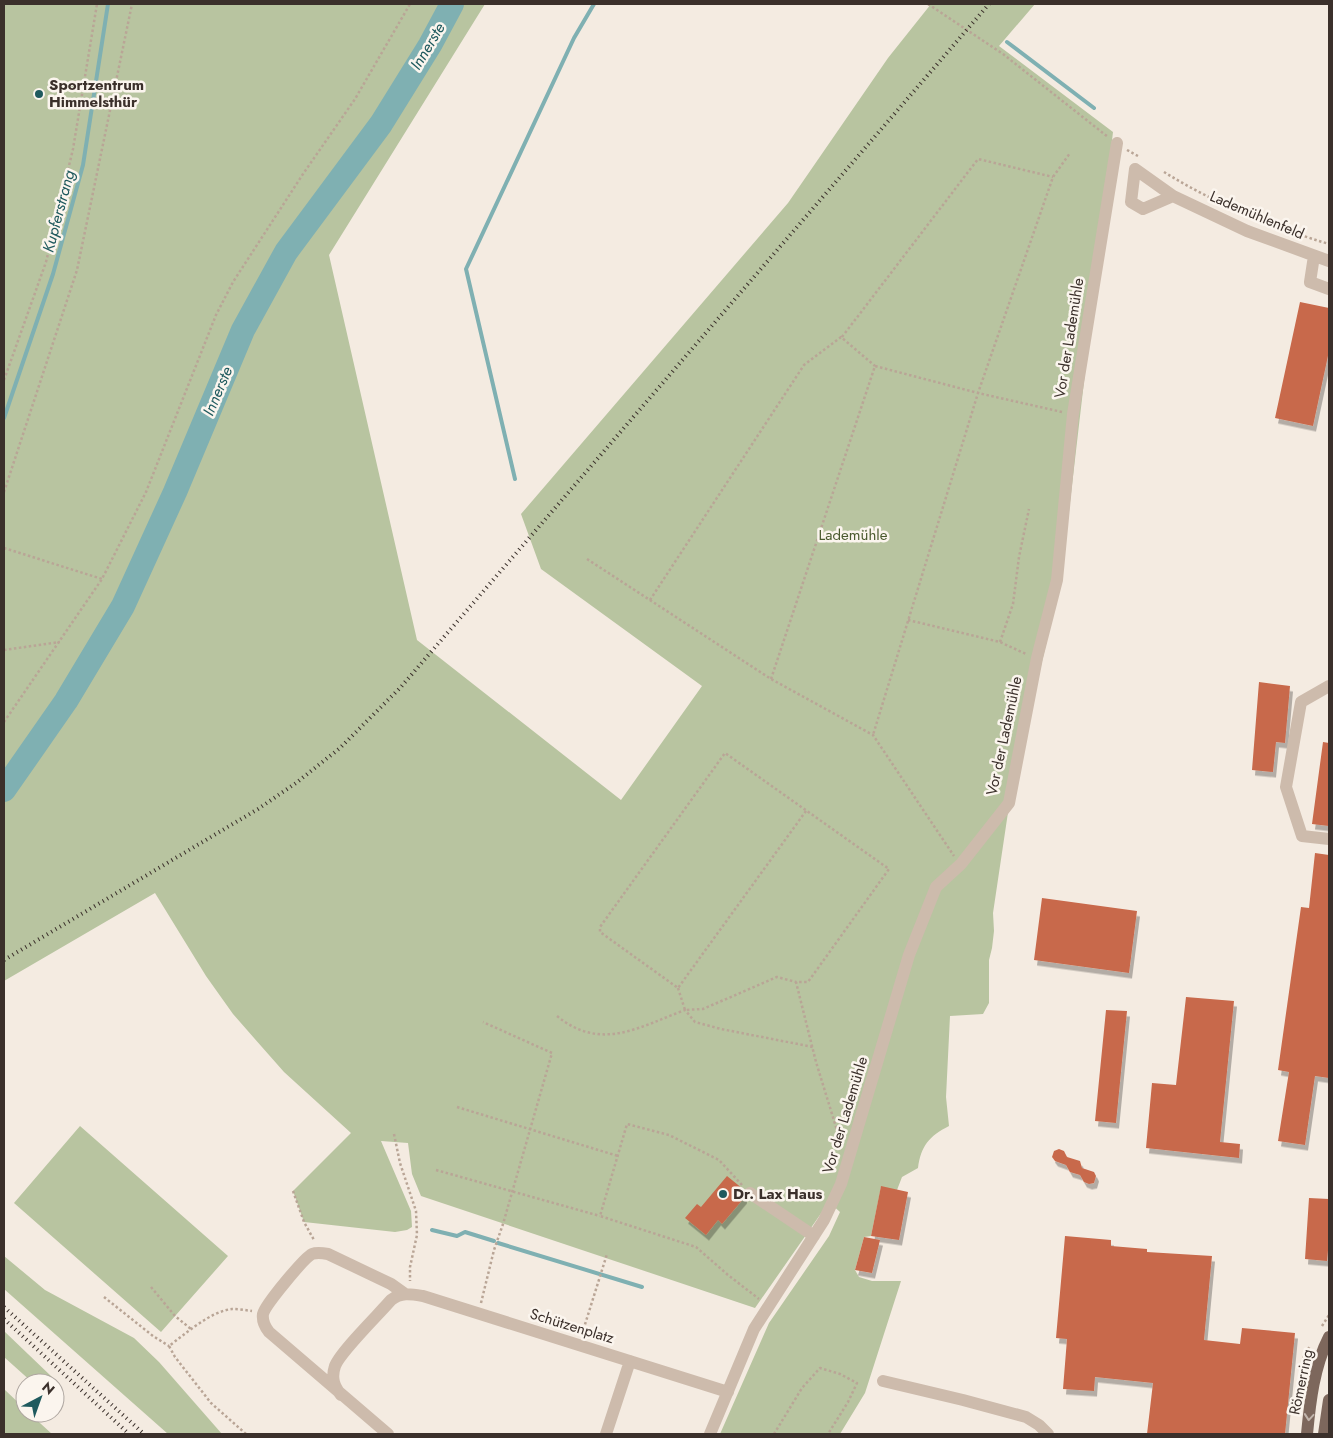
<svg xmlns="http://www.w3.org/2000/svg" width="1333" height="1438" font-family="Jost,sans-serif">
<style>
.green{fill:#b8c4a0}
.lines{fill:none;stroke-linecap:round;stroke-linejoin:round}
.stream{stroke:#7fb0b2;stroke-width:4}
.river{stroke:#7fb0b2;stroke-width:24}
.building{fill:#c8694b;filter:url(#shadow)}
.path{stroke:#b9a596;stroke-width:2.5;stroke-dasharray:2.5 2.5;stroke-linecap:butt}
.minor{stroke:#cdbbac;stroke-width:12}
.major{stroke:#7d675c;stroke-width:12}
.rail{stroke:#3b302b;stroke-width:4;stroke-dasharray:1 4;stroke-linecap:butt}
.oneway{stroke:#c2b5ac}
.poi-dot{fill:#1f5a5e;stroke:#fbf5ee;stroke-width:2}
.labels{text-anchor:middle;stroke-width:5;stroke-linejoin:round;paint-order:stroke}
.poi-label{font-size:15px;font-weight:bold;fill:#3b302b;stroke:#fbf5ee;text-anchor:start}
.street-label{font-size:15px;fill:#3b302b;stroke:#fbf5ee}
.park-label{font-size:15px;fill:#4a5a2e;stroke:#fbf5ee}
.water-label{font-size:16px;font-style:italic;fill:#1f5a5e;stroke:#fbf5ee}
</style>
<defs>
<filter id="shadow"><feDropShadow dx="3" dy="5.5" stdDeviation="0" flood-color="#0004"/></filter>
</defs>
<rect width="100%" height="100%" fill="#f4ebe1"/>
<path class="green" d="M4,4H485L329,255L417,640L621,800L702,686L541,569L521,514L788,203L888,58L931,4H1035L999,46L1113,132L1061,580L1010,799L993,913L994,931L992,948L989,960V1003L983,1014L950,1016L946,1097L949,1126C929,1136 921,1146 918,1168L902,1177L897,1190L881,1187L871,1236L864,1237L855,1270L859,1277L872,1281H901L865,1393L840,1434H720L769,1323L829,1236L840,1212L829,1202L755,1308L421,1196L412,1174L408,1143L381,1141L411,1211L412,1227L407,1230L395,1232L304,1222L293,1191L351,1133L284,1072L233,1014L206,976L155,893L4,981Z
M80,1126L228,1256L161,1332L14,1203Z
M4,1256L45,1290L134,1338L159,1362L222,1434H168L4,1289Z
M4,1331L52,1377L50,1383H33L4,1357Z
M4,1389L25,1409V1413H29L52,1434H4Z"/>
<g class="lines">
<path class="stream" d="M1007,42L1094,108
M4,418L53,274L83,165L108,4
M515,479L466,269L574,38L594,4
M432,1230L457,1236L465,1232L494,1241
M498,1243L642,1287"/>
<path class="river" d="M4,790L66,701L123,606L175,492L243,330L286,252L381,124L430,45L452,4"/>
</g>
<path class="building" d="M1300,302L1329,308V351L1313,426L1275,418Z
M1259,682L1290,686L1285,743L1276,742L1273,772L1252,770Z
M1323,742L1329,743V826L1312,824Z
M1315,853L1329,855V1078L1315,1076L1305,1145L1278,1141L1289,1072L1278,1070L1301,907L1309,908Z
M1042,898L1137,911L1129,973L1034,960Z
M1186,997L1234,1001L1220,1142L1240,1144L1239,1158L1146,1148L1152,1083L1176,1085Z
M1106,1010L1127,1011L1116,1123L1095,1121Z
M1059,1149L1064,1151L1067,1157L1080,1161L1082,1168L1094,1172L1096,1176L1094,1183L1089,1184L1084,1182L1080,1175L1070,1172L1066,1165L1055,1161L1052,1157L1054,1151Z
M727,1176L743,1189L744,1198L722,1224L718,1220L706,1235L685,1218L697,1204L701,1207Z
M881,1186L908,1192L899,1240L871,1236Z
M1309,1198L1329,1199V1240L1327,1261L1305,1259Z
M1065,1236L1111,1240V1246L1147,1249V1252L1212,1256L1204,1340L1240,1344L1242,1328L1295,1333L1285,1434H1147L1153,1383L1095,1377L1094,1391L1063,1389L1067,1339L1056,1338Z
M864,1237L880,1240L872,1273L855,1270Z"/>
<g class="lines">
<path class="path" d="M928,4L1003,54L1108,137
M1127,150L1138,156
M1164,172C1214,203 1272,227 1329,244
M842,337L978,159L1053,177
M4,380L46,262L73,149L97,4
M1062,412L978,393L1053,177L1070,153
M4,492L77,270L132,4
M4,548L102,579
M587,559L771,679L873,735L954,856
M650,600L804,365L841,337L875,366
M908,620L1000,642L1026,654
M1000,642L1013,604L1019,557L1029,509
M4,650L60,642
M771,679L875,366L978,393L873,735
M4,722L102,579L146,492L216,315L233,282L303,174L355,99L410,4
M806,811L678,988L600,932V927L725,753L889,869L808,982H796L816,1062L836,1127L844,1136
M678,988L685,1010L703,1009L777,977L796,982
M557,1016C601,1052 639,1027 685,1010L695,1022L721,1029L813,1047
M457,1107L618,1156
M394,1134L400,1163L416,1211L417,1235L410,1267V1281
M436,1170L600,1216
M742,1185L719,1160L669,1135L627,1124L600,1216L696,1247L728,1275L759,1299
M293,1191L304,1222L314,1240
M151,1287L175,1316L191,1329
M104,1297L153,1336L169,1346
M481,1303L494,1250L503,1224L552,1053L483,1022
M1322,1326L1329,1315
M582,1334L607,1254
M1303,1368L1304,1355L1310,1346
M246,1434L211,1403L175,1357L169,1346C185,1334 211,1311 232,1309C238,1309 245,1310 252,1311
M774,1434L802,1388L820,1368L840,1374L857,1383L848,1402L828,1434"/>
<path class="minor" d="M1173,196L1143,209L1131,202L1135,169L1173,196L1247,231L1329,261
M1314,256L1310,282L1329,289
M1329,686L1301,702L1286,787L1302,836L1329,839
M750,1193L814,1236
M883,1381L963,1400L1026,1417L1039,1425L1048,1434
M341,1395C334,1386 331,1378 335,1366C340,1352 380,1313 391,1300C401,1292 411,1294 423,1296L728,1392
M388,1434L269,1332C265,1327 262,1321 263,1314C265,1305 304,1258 312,1254C317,1252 323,1253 328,1254L391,1284L405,1294
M606,1434L630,1361
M710,1434L754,1329L824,1220L841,1184L909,955L936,887L961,864L1009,803L1037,658L1057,580L1073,414L1117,143"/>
<path class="major" d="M1307,1434C1310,1402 1314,1366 1329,1337
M1324,1434L1329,1400"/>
<path class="rail" d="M4,960L258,809L296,783L340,748L400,688L989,4
M4,1307L144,1434
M4,1319L129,1434"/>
</g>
<defs><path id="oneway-chevron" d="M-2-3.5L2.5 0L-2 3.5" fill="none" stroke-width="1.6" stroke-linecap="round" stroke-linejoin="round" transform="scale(1.25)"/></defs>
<use class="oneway" href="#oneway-chevron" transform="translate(1309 1417) rotate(95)"/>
<g class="poi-dot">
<circle cx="39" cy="94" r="5"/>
<circle cx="723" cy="1194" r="5"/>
</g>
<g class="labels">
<g class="poi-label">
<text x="49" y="90">Sportzentrum<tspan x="49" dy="17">Himmelsthür</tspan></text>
<text x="733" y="1199">Dr. Lax Haus</text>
</g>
<g class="street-label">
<text transform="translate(1257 215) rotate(23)" y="5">Lademühlenfeld</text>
<text transform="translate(1069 338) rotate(-81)" y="5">Vor der Lademühle</text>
<text transform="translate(1004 736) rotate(-78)" y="5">Vor der Lademühle</text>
<text transform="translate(845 1115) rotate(-73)" y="5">Vor der Lademühle</text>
<text transform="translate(572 1326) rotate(17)" y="5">Schützenplatz</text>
<text transform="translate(1301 1382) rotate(-78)" y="5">Römerring</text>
</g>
<g class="park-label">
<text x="853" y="540">Lademühle</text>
</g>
<g class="water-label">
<text transform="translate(427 46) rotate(-59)" y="6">Innerste</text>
<text transform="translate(58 211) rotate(-75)" y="6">Kupferstrang</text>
<text transform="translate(217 391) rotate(-67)" y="6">Innerste</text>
</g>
</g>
<rect width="1333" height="1438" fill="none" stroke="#3b302b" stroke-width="10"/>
<g transform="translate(40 1398) rotate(41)"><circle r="24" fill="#fbf5ee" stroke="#aea6a0"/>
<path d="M0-4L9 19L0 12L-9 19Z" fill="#1f5a5e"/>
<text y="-8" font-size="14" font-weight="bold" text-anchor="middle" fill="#3b302b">N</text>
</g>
</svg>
